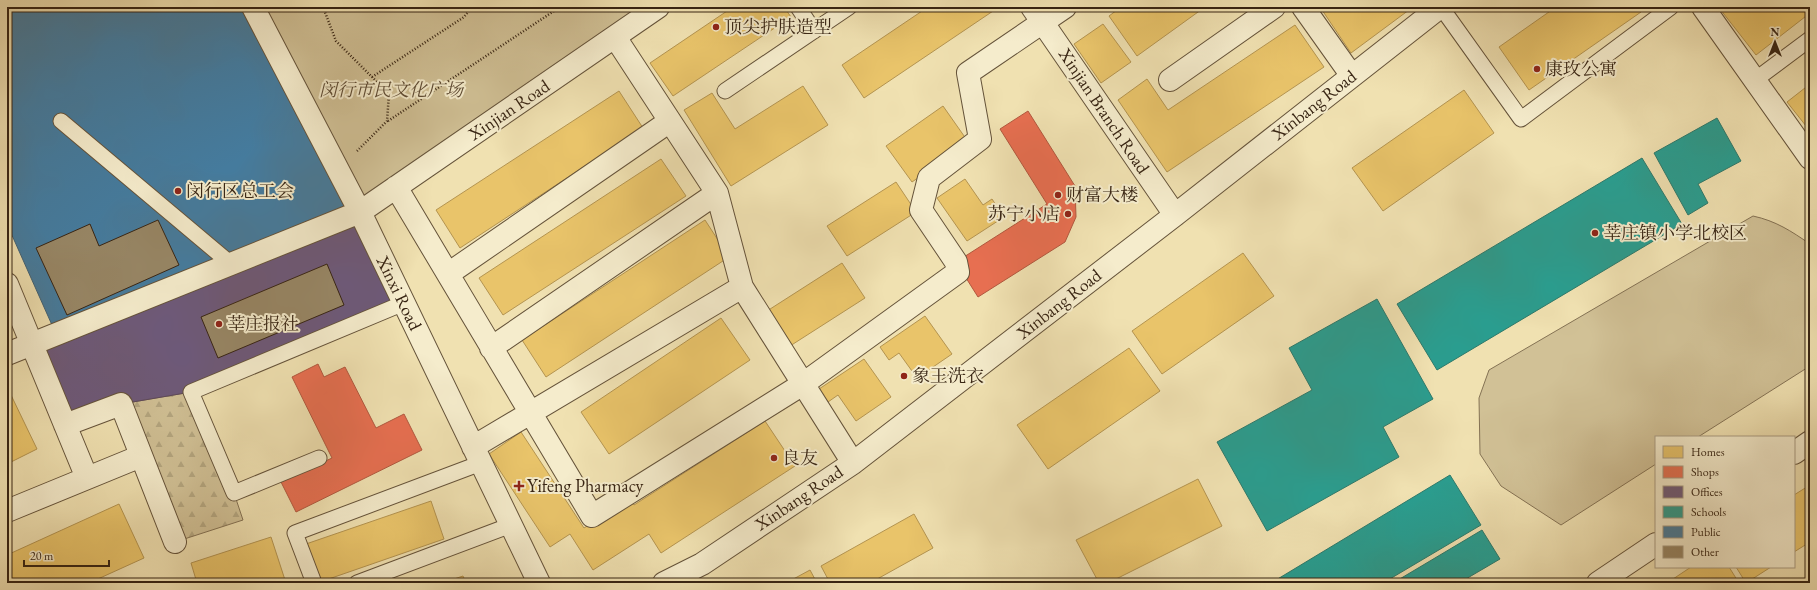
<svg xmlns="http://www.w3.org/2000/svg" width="1817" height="590" font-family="'EB Garamond','Noto Serif SC',serif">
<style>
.forest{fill:url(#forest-firs);stroke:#847254}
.green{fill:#d1c196;stroke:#847254}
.homes{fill:#e9c46a;stroke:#b49450}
.shops{fill:#e76f51;stroke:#b2583e}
.offices{fill:#6d597a;stroke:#5d495b}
.schools{fill:#2a9d8f;stroke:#2e796a}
.public{fill:#457b9d;stroke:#416174}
.building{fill:#978665;stroke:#372413}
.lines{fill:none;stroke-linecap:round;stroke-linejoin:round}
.service-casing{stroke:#65533a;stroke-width:17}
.minor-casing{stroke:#65533a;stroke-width:24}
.path{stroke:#372413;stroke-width:2.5;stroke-dasharray:1 2;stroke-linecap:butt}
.service{stroke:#f5eccc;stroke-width:15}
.minor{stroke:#f5eccc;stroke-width:22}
.poi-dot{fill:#8f2418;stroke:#f5eccc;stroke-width:1.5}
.labels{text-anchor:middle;stroke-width:4;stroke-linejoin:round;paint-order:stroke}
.poi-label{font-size:18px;fill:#372413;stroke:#f5eccc;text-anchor:start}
.park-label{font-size:18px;font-style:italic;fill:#5e4b34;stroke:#f5eccc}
.street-label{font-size:18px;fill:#372413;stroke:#f5eccc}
</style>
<defs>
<pattern id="forest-firs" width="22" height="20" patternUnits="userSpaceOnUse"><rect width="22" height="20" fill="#d1c196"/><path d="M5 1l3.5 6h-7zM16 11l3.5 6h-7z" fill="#b4a680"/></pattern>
</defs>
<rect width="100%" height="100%" fill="#f0e1b1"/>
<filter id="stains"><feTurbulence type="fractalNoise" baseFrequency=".005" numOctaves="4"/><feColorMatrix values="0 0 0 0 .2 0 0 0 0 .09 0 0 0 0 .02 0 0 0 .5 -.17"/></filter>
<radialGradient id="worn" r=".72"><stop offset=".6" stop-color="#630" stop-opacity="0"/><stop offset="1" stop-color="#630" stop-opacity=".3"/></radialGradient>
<path class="forest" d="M191,392L234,493L243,520L175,542L121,404Z"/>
<path class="green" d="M253,7H659L360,212Z
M1753,216C1776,221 1791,231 1810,244V366L1698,437H1656V464L1561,525L1501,486L1480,454L1479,398L1489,370Z"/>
<path class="homes" d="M733,7H784L791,17L673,96L650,63Z
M928,7H999L864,98L842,65Z
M1121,7H1205L1137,56L1109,16Z
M1320,7H1413L1351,53Z
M1556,7H1637L1641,12L1529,90L1499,47Z
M1723,7H1810V13L1756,55L1720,9Z
M107,17L132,73L19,122L39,169L7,183V61Z
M1103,24L1131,62L1101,83L1074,44Z
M1295,25L1324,67L1167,172L1118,100L1147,79L1168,110Z
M1810,84V131L1787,102Z
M803,86L828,125L731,186L684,110L712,93L735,129Z
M1464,90L1494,133L1383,211L1352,168Z
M619,91L643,128L460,248L436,210Z
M943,106L969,143L912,182L886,146Z
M661,159L686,196L503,315L479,278Z
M965,179L983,205L992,199L1004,217L967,241L937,198Z
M896,182L916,212L847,256L827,226Z
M705,220L729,257L546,377L522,340Z
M1243,253L1274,296L1162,374L1132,331Z
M842,263L865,298L790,346L767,311Z
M925,316L952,354L917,378L899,353L889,360L880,347Z
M196,317L211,356L58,412L44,373Z
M721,318L750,360L609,454L581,412Z
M1129,348L1160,391L1048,469L1017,425Z
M864,359L891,397L856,421L838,395L828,402L819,389Z
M11,395L37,449L7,464V397Z
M765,421L795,466L661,553L649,534L593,570L570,534L550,547L489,454L521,432L584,528L630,498L634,505Z
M1198,479L1222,526L1108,583H1099L1076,540Z
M1810,485V542L1794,552V495Z
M431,501L444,539L320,582L306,544Z
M119,504L144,558L89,583H7V555Z
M914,514L933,548L870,583H830L821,566Z
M271,537L286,583H197L191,563Z
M1691,567H1729L1739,583H1667Z
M1736,567H1771L1746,583Z
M810,570L817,583H786Z
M463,576L466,583H442Z"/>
<path class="shops" d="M7,7H82L7,41Z
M1028,111L1075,186L1076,217L1065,242L978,297L956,262L1047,204L1000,129Z
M318,364L324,377L345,367L376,428L404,414L422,450L296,512L281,482L332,458L292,377Z"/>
<path class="offices" d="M360,212L404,303L191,392L121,404L65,425L32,344Z"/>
<path class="schools" d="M1717,118L1741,161L1698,184L1708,203L1688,215L1654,153Z
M1642,158L1682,224L1437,370L1397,304Z
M1377,299L1433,399L1383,427L1399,457L1267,531L1217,442L1312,390L1289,348Z
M1450,475L1481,525L1383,583H1271Z
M1482,530L1500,559L1459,583H1393Z"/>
<path class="public" d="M7,7H253L360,212L56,334L7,224Z"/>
<path class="building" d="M158,220L179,265L67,315L36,248L90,224L99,246Z
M327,264L344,305L218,358L201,317Z"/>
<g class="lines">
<g class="service-casing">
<path id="service" d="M798,7L814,31
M1441,7L1521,119L1671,7
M1755,80L1810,39
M725,91L849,7
M61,121L231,264
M319,458L234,493L191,392L404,303
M314,583L295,533L481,463
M357,583L511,525"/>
</g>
<g class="minor-casing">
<path id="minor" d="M253,7L360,212L539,583
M1032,7L1175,215
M1303,7L1352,76
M1703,7L1810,158
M615,37L717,193L742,287L853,463
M1170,80L1274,7
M396,187L592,516L803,384L958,272L956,262L921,210L929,178L980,139L968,73L1065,7
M448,274L670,121
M7,284L87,478
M491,348L717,193
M7,354L360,212L658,7
M65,425L121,404L175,542
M473,447L742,287
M1794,453L1810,442
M7,511L141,456
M664,583L702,564L853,463L1175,215L1440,7
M1598,583L1656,544"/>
</g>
<path class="path" d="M323,7L336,41L389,94L387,121L357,151
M372,77L464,17L472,7
M388,121L560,7"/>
<use href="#service" class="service"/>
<use href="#minor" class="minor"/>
</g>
<g class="poi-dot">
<circle cx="716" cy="27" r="4"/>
<circle cx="1537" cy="69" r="4"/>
<circle cx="178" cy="191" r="4"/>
<circle cx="1058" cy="195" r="4"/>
<circle cx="1068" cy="214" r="4"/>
<circle cx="1595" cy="233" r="4"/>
<circle cx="219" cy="324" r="4"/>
<circle cx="904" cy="376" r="4"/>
<circle cx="774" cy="458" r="4"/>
<path d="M517 480h4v4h4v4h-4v4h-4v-4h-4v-4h4z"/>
</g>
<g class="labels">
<g class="poi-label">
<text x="724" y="33">顶尖护肤造型</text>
<text x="1545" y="75">康玫公寓</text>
<text x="186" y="197">闵行区总工会</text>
<text x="1066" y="201">财富大楼</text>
<text x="1060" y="220" text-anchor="end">苏宁小店</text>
<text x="1603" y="239">莘庄镇小学北校区</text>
<text x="227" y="330">莘庄报社</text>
<text x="912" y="382">象王洗衣</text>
<text x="782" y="464">良友</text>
<text x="527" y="492">Yifeng Pharmacy</text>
</g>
<g class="park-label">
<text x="391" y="96">闵行市民文化广场</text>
</g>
<g class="street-label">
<text transform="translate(1314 105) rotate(-38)" y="6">Xinbang Road</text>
<text transform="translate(509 110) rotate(-34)" y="6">Xinjian Road</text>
<text transform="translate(1104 111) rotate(56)" y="6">Xinjian Branch Road</text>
<text transform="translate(399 293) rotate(64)" y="6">Xinxi Road</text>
<text transform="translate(1059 304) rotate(-38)" y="6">Xinbang Road</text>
<text transform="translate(799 498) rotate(-34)" y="6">Xinbang Road</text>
</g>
</g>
<rect width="1817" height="590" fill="none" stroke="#f0e1b1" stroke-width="24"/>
<rect x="8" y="8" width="1801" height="574" fill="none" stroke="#372413" stroke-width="2"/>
<rect x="12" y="12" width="1793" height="566" fill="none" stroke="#372413"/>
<rect x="1655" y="436" width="140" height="132" fill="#f5eccc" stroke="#a99c82"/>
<rect x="1663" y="446" width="20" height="12" fill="#e9c46a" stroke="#a99c82"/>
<text x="1691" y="456" font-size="12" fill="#372413">Homes</text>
<rect x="1663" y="466" width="20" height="12" fill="#e76f51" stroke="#a99c82"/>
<text x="1691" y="476" font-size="12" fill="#372413">Shops</text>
<rect x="1663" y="486" width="20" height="12" fill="#6d597a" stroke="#a99c82"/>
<text x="1691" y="496" font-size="12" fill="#372413">Offices</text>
<rect x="1663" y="506" width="20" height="12" fill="#2a9d8f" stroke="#a99c82"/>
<text x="1691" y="516" font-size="12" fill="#372413">Schools</text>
<rect x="1663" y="526" width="20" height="12" fill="#457b9d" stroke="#a99c82"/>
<text x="1691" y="536" font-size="12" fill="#372413">Public</text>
<rect x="1663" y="546" width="20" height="12" fill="#978665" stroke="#a99c82"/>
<text x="1691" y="556" font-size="12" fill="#372413">Other</text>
<g transform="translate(1775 42)" stroke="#f5eccc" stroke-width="3" paint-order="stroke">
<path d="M0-3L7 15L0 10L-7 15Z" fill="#372413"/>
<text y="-6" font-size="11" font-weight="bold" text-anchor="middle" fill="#372413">N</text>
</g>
<path d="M24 560v6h85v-6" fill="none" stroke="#372413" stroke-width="2"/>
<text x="30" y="560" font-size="12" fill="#372413" stroke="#f5eccc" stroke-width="3" paint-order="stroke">20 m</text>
<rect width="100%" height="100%" filter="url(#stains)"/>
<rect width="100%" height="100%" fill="url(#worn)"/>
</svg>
